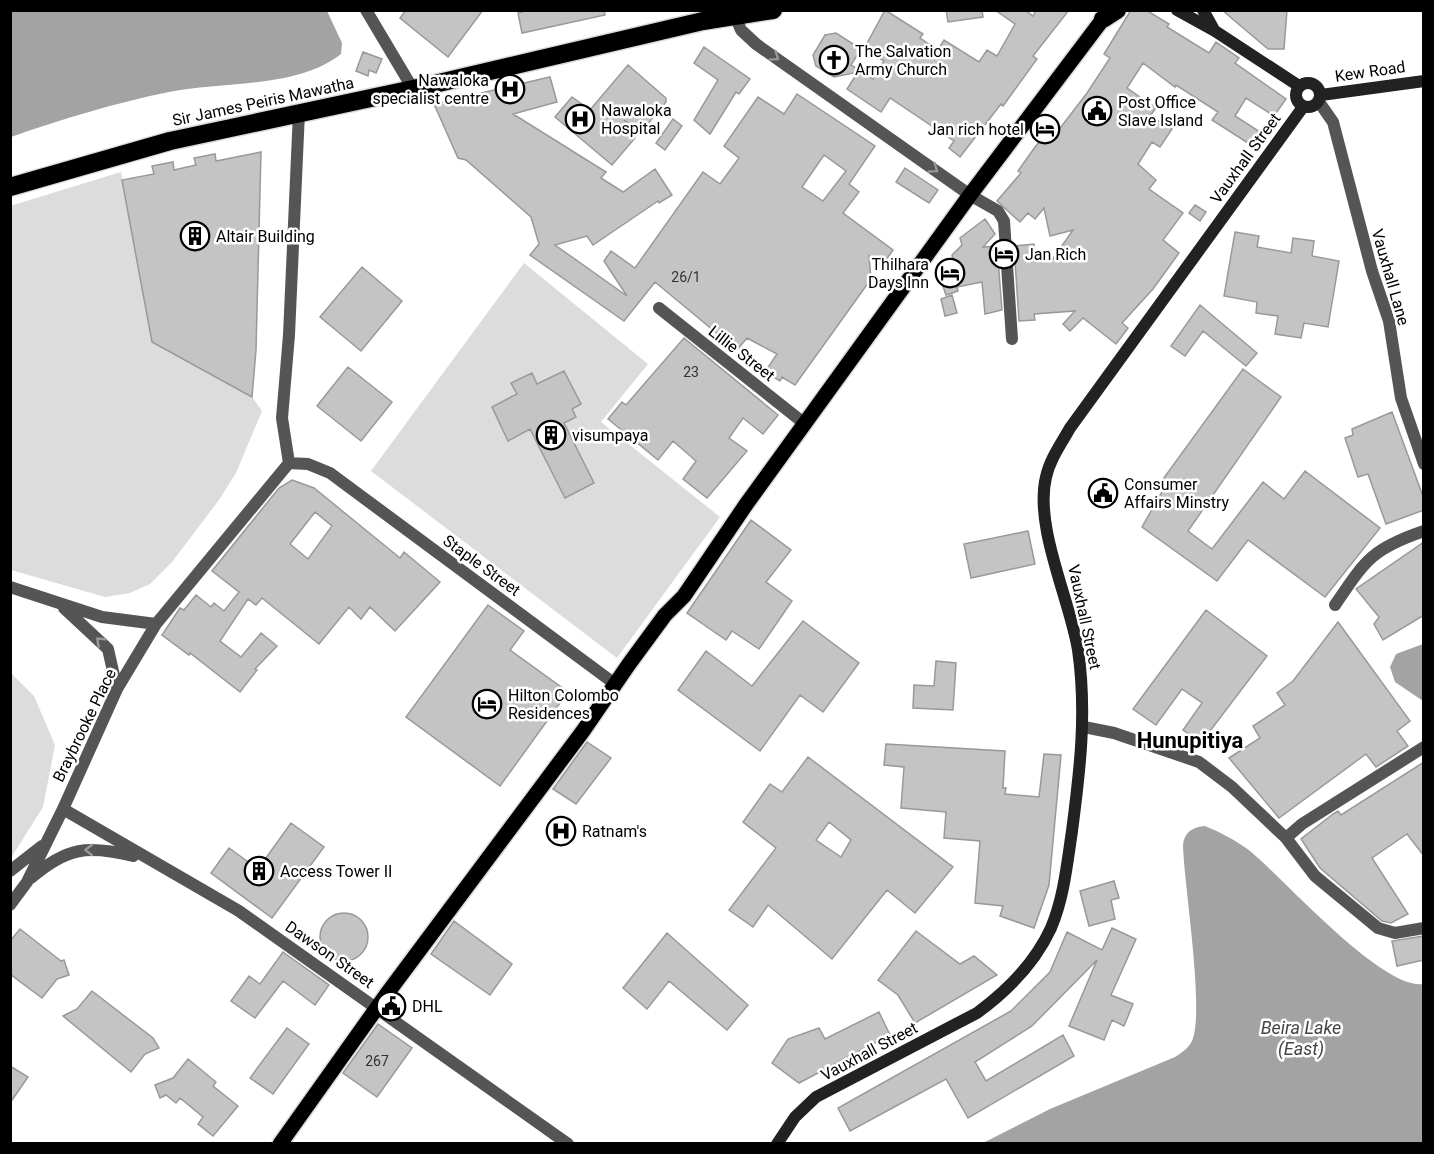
<svg xmlns="http://www.w3.org/2000/svg" width="1434" height="1154" font-family="Roboto,sans-serif">
<style>
.green{fill:#dcdcdc}
.water{fill:#a3a3a3}
.building{fill:#c4c4c4;stroke:#999;stroke-width:1.5;fill-rule:evenodd}
.lines{fill:none;stroke-linecap:round;stroke-linejoin:round}
.primary-casing{stroke:#dbdbdb;stroke-width:18}
.highway-casing{stroke:#dbdbdb;stroke-width:21}
.street{stroke:#555;stroke-width:12}
.secondary{stroke:#222;stroke-width:12}
.primary{stroke:#000;stroke-width:15}
.highway{stroke:#000;stroke-width:18}
.oneway{stroke:#999}
.labels{text-anchor:middle;stroke-width:5;stroke-linejoin:round;paint-order:stroke}
.number-label{font-size:14px;fill:#313131}
.poi-label{font-size:16px;fill:#000;stroke:#fff;text-anchor:start}
.street-label{font-size:16px;fill:#000;stroke:#fff}
.water-label{font-size:18px;font-style:italic;fill:#444;stroke:#fff}
.district-label{font-size:22px;font-weight:bold;fill:#000;stroke:#fff}
</style>
<rect width="100%" height="100%" fill="#fff"/>
<path class="green" d="M121,172L152,342L252,397L262,411L236,473L219,500L172,562L150,584L130,593L105,597L11,570L10,206Z
M524,263L648,364L601,422L720,517L617,658L371,471Z
M11,673L34,696L55,745L43,807L11,858Z"/>
<path class="water" d="M10,11H327L342,43L341,54C297,89 222,81 169,92C115,103 62,119 11,137Z
M1423,644H1424L1423,701L1395,682L1390,667L1396,654Z
M1205,826C1220,832 1237,841 1250,851C1283,878 1382,990 1423,984V1143H983L1050,1109L1175,1057C1181,1053 1188,1049 1192,1041C1205,1011 1184,886 1183,845C1184,832 1193,827 1205,826Z"/>
<path class="building" d="M406,10H483L448,57L400,18Z
M528,10H604L605,15L522,33L518,13Z
M885,10L923,34L920,38L938,50L944,40L979,62L987,50L997,56L1015,24L995,10H1025L1033,16L1036,10H1069L1033,56L1037,59L1003,106L1001,104L960,157L949,148L954,141L890,98L881,112L847,89L858,72L834,77L816,66L813,55L825,35L836,33L861,49L851,65L873,79L884,61L864,49Z
M946,10H982L983,17L948,22Z
M1131,10H1146L1169,24L1167,27L1209,53L1216,42L1239,58L1235,63L1286,99L1274,116L1246,98L1235,116L1260,132L1251,145L1212,120L1218,112L1176,85L1175,87L1143,63L1127,88L1156,108L1150,116L1172,129L1160,147L1152,142L1138,164L1156,180L1149,189L1183,213L1163,240L1179,253L1153,289L1122,323L1128,328L1116,344L1083,318L1070,331L1063,324L1075,311L1034,314L1035,320L1019,321L1014,246L1034,244L1036,262L1052,260L1073,230L1050,236L1044,208L1035,219L1028,213L1020,222L997,201L1021,173L1018,171L1035,147L1045,135L1051,140L1087,93L1110,58L1104,54Z
M1222,10H1287L1284,49H1268Z
M704,47L750,79L739,94L736,92L710,134L694,120L718,80L694,63Z
M363,52L382,59L376,73L369,70L368,76L356,71Z
M628,65L666,98V102L641,132L624,120L635,138L612,165L555,117L572,97L590,110Z
M550,77L557,102L513,114L606,172L601,178L623,192L655,169L672,195L659,203L658,201L593,245L587,236L555,245L627,296L604,261L611,251L635,268L703,172L720,184L739,158L724,146L758,97L784,114L797,94L875,146L849,184L859,192L843,213L893,250L882,266L869,256L871,279L795,385L782,377L780,381L765,372L777,354L747,338L737,350L655,282L624,321L530,255L539,244L531,217L466,160L458,158L434,104ZM824,155L846,171L823,201L802,187Z
M673,119L682,126L665,150L656,143Z
M261,152L256,350L252,397L152,342L122,180L154,174L152,166L173,162L174,170L196,165L194,158L215,154L216,161Z
M905,168L938,190L929,203L896,182Z
M1195,205L1206,212L1200,221L1189,213Z
M985,219L995,234L983,247L997,246L1002,310L985,314L982,282L957,287L958,291L946,295L941,281L956,276L952,255L962,245L960,238Z
M1235,232L1259,236L1257,247L1291,253L1293,238L1314,241L1312,256L1339,261L1328,327L1304,323L1301,338L1275,334L1278,316L1256,313L1257,302L1224,296Z
M362,267L402,301L361,351L320,317Z
M952,295L957,313L945,316L941,299Z
M1200,305L1257,353L1246,366L1203,331L1185,356L1171,346Z
M684,338L778,415L763,434L743,418L729,438L747,451L707,498L683,479L696,461L673,441L658,460L608,419L622,402L626,405Z
M348,367L392,402L361,441L317,406Z
M1243,369L1281,397L1188,531L1212,549L1263,482L1284,499L1305,471L1380,528L1325,597L1248,540L1217,581L1142,527L1163,490L1158,486Z
M564,371L581,404L572,409L576,417L564,423L594,483L565,498L530,429L508,441L492,407L517,394L511,383L532,373L537,384Z
M1392,412L1424,499V510L1386,524L1368,474L1358,477L1345,438L1353,435L1352,429Z
M292,480L314,488L400,558L404,552L440,582L395,631L370,607L361,619L349,607L319,644L262,598L256,605L248,599L220,641L241,657L261,633L277,646L255,669L257,670L240,692L190,653L189,655L162,635L180,608L184,610L196,595L211,607L214,603L224,611L239,592L212,571L279,488ZM315,512L332,526L308,559L290,544Z
M751,520L791,550L766,582L792,601L759,649L732,631L726,640L687,613Z
M1028,531L1035,564L971,578L964,544Z
M1424,542V615L1383,640L1374,624L1379,617L1356,589Z
M488,605L524,631L510,650L568,692L500,786L406,717Z
M1206,610L1267,656L1201,743L1183,730L1202,703L1182,689L1156,725L1133,709Z
M803,621L859,663L823,712L800,695L760,751L678,690L706,651L752,686Z
M1338,622L1410,721L1397,731L1408,746L1376,767L1366,754L1279,818L1229,758L1260,738L1253,726L1285,705L1277,693L1293,681Z
M936,661L956,663L953,710L913,708L914,685L934,686Z
M587,742L611,758L576,804L553,789Z
M886,744L1005,751L1003,788H1006L1005,794L1039,797L1044,754L1061,755L1049,885L1034,928L1000,916L1003,906L975,903L980,841L944,838L946,812L901,808L904,767L884,765Z
M808,757L953,867L915,913L887,890L832,959L768,905L753,927L729,910L776,848L743,822L770,784L782,792ZM829,822L851,840L841,857L816,840Z
M1424,762V856L1407,834L1372,858L1408,914L1391,923L1382,921L1320,868L1301,839L1333,814L1338,811L1341,815Z
M291,823L324,847L272,918L211,873L229,848L258,869Z
M1114,881L1119,898L1111,900L1115,919L1089,926L1080,891Z
M320 937a24 24 0 1 1 48 0a24 24 0 1 1-48 0Z
M454,921L512,964L490,995L431,954Z
M1112,928L1136,939L1111,995L1133,1004L1124,1026L1112,1020L1104,1040L1069,1026L1097,960L1032,1026L975,1062L986,1081L1063,1035L1074,1056L968,1118L946,1079L850,1131L838,1108L1011,1011L1050,972L1067,932L1102,950Z
M20,929L61,961L64,960L69,975L57,979L42,998L10,974V941Z
M916,931L960,964L974,956L997,975L915,1023L898,995L878,980Z
M667,933L748,1005L727,1030L669,981L647,1009L623,988Z
M1424,936V960L1397,966L1392,941Z
M283,952L329,985L315,1005L283,981L255,1018L231,1001L249,976L260,984Z
M92,991L153,1038L159,1048L145,1054L131,1072L63,1016L77,1009Z
M879,1012L890,1035L799,1083L772,1063L788,1039L819,1028L825,1039Z
M378,1024L412,1048L377,1097L343,1073Z
M287,1028L309,1044L273,1094L250,1078Z
M188,1059L216,1082L213,1086L238,1106L213,1136L198,1124L203,1117L180,1098L176,1103L166,1095L160,1098L155,1085L173,1078Z
M10,1066L28,1077L10,1103Z"/>
<g class="lines">
<g class="primary-casing">
<path id="primary" d="M280,1144L386,995L583,731L629,664L665,615L684,596L745,506L970,195L1109,11"/>
</g>
<g class="highway-casing">
<path id="highway" d="M1103,19L1117,10
M10,187L170,141L413,89L703,21L773,10"/>
</g>
<path class="street" d="M366,10L413,89
M735,16L741,30L756,44L970,195L998,211L1004,221L1012,339
M1319,102L1333,122L1372,271L1389,321L1401,398L1424,464
M659,308L805,424
M289,463L282,418L289,335L299,112
M10,587L102,617L156,624
M1335,605C1365,561 1371,549 1424,531
M64,608L108,649L117,689
M1084,727L1114,733L1199,762L1232,787L1286,838L1315,876L1378,928L1395,933L1424,928
M63,809L239,911L568,1144
M1286,838L1302,824L1424,747
M10,871L42,846
M31,878C67,847 88,845 133,856
M10,905L27,882L63,809L117,689L156,624L289,463L308,464L330,473L615,684"/>
<path class="secondary" d="M1177,10L1215,31L1299,86
M1203,10L1214,30
M1296 95a12 12 0 1 1 24 0a12 12 0 1 1-24 0Z
M1321,95L1424,81
M777,1144L795,1117L816,1097L977,1013C1007,991 1035,963 1051,928C1064,897 1067,864 1072,831C1080,770 1087,712 1078,650C1070,600 1034,527 1046,477C1050,459 1061,444 1070,428L1303,107"/>
<use href="#primary" class="primary"/>
<use href="#highway" class="highway"/>
</g>
<defs><path id="oneway-chevron" d="M-2-3.5L2.5 0L-2 3.5" fill="none" stroke-width="1.6" stroke-linecap="round" stroke-linejoin="round" transform="scale(1.5)"/></defs>
<g class="oneway">
<use href="#oneway-chevron" transform="translate(775 57) rotate(35)"/>
<use href="#oneway-chevron" transform="translate(934 169) rotate(35)"/>
<use href="#oneway-chevron" transform="translate(100 641) rotate(-137)"/>
<use href="#oneway-chevron" transform="translate(89 850) rotate(-179)"/>
</g>
<defs>
<g id="church-ring" transform="scale(1.5)"><circle r="9.5" fill="#fff" stroke="#000" stroke-width="1.5"/><path d="M-1.2-6h2.4v3.5h3.3v2.4h-3.3V6h-2.4V-.1h-3.3v-2.4h3.3Z" fill="#000"/></g>
<g id="hospital-ring" transform="scale(1.5)"><circle r="9.5" fill="#fff" stroke="#000" stroke-width="1.5"/><path d="M-5-5h3v3.5h4V-5h3V5h-3V1.5h-4V5h-3Z" fill="#000"/></g>
<g id="civic-ring" transform="scale(1.5)"><circle r="9.5" fill="#fff" stroke="#000" stroke-width="1.5"/><path d="M-.6-6.5H3V-4.5H.6V-3L4-1V1h2V6H-6V1h2V-1L-.6-3ZM-1.2 2.5V6h2.4V2.5Z" fill="#000"/></g>
<g id="hotel-ring" transform="scale(1.5)"><circle r="9.5" fill="#fff" stroke="#000" stroke-width="1.5"/><path d="M-6-4.5h1.5V1H6V5H4.5V3h-9V5H-6ZM-4 0a1.8 1.8 0 1 1 3.6 0ZM.5 0V-2.5h3Q6-2.5 6 0Z" fill="#000"/></g>
<g id="building-ring" transform="scale(1.5)"><circle r="9.5" fill="#fff" stroke="#000" stroke-width="1.5"/><path d="M-4-6H4V6H1V3H-1V6H-4ZM-2.5-4.3h1.7v1.8h-1.7ZM.8-4.3h1.7v1.8H.8ZM-2.5-1h1.7V.8h-1.7ZM.8-1h1.7V.8H.8Z" fill="#000"/></g>
</defs>
<g fill-rule="evenodd">
<use href="#church-ring" x="834" y="60"/>
<use href="#hospital-ring" x="510" y="89"/>
<use href="#civic-ring" x="1097" y="111"/>
<use href="#hospital-ring" x="580" y="119"/>
<use href="#hotel-ring" x="1045" y="129"/>
<use href="#building-ring" x="195" y="236"/>
<use href="#hotel-ring" x="1004" y="254"/>
<use href="#hotel-ring" x="950" y="273"/>
<use href="#building-ring" x="551" y="435"/>
<use href="#civic-ring" x="1103" y="493"/>
<use href="#hotel-ring" x="487" y="704"/>
<use href="#hospital-ring" x="561" y="831"/>
<use href="#building-ring" x="259" y="871"/>
<use href="#civic-ring" x="391" y="1006"/>
</g>
<g class="labels">
<g class="number-label">
<text x="686" y="282">26/1</text>
<text x="691" y="377">23</text>
<text x="377" y="1066">267</text>
</g>
<g class="poi-label">
<text x="855" y="57">The Salvation<tspan x="855" dy="18">Army Church</tspan></text>
<text x="489" y="86" text-anchor="end">Nawaloka<tspan x="489" dy="18">specialist centre</tspan></text>
<text x="1118" y="108">Post Office<tspan x="1118" dy="18">Slave Island</tspan></text>
<text x="601" y="116">Nawaloka<tspan x="601" dy="18">Hospital</tspan></text>
<text x="1024" y="135" text-anchor="end">Jan rich hotel</text>
<text x="216" y="242">Altair Building</text>
<text x="1025" y="260">Jan Rich</text>
<text x="929" y="270" text-anchor="end">Thilhara<tspan x="929" dy="18">Days Inn</tspan></text>
<text x="572" y="441">visumpaya</text>
<text x="1124" y="490">Consumer<tspan x="1124" dy="18">Affairs Minstry</tspan></text>
<text x="508" y="701">Hilton Colombo<tspan x="508" dy="18">Residences</tspan></text>
<text x="582" y="837">Ratnam's</text>
<text x="280" y="877">Access Tower II</text>
<text x="412" y="1012">DHL</text>
</g>
<g class="street-label">
<text transform="translate(1370 71) rotate(-8)" y="6">Kew Road</text>
<text transform="translate(263 101) rotate(-12)" y="6">Sir James Peiris Mawatha</text>
<text transform="translate(1245 158) rotate(-54)" y="6">Vauxhall Street</text>
<text transform="translate(1391 277) rotate(74)" y="6">Vauxhall Lane</text>
<text transform="translate(742 353) rotate(38)" y="6">Lillie Street</text>
<text transform="translate(482 565) rotate(36)" y="6">Staple Street</text>
<text transform="translate(1085 617) rotate(78)" y="6">Vauxhall Street</text>
<text transform="translate(84 725) rotate(-64)" y="6">Braybrooke Place</text>
<text transform="translate(330 954) rotate(35)" y="6">Dawson Street</text>
<text transform="translate(869 1051) rotate(-28)" y="6">Vauxhall Street</text>
</g>
<g class="water-label">
<text x="1301" y="1034">Beira Lake<tspan x="1301" dy="21">(East)</tspan></text>
</g>
<g class="district-label">
<text x="1190" y="748">Hunupitiya</text>
</g>
</g>
<rect width="1434" height="1154" fill="none" stroke="#000000" stroke-width="24"/>
</svg>
